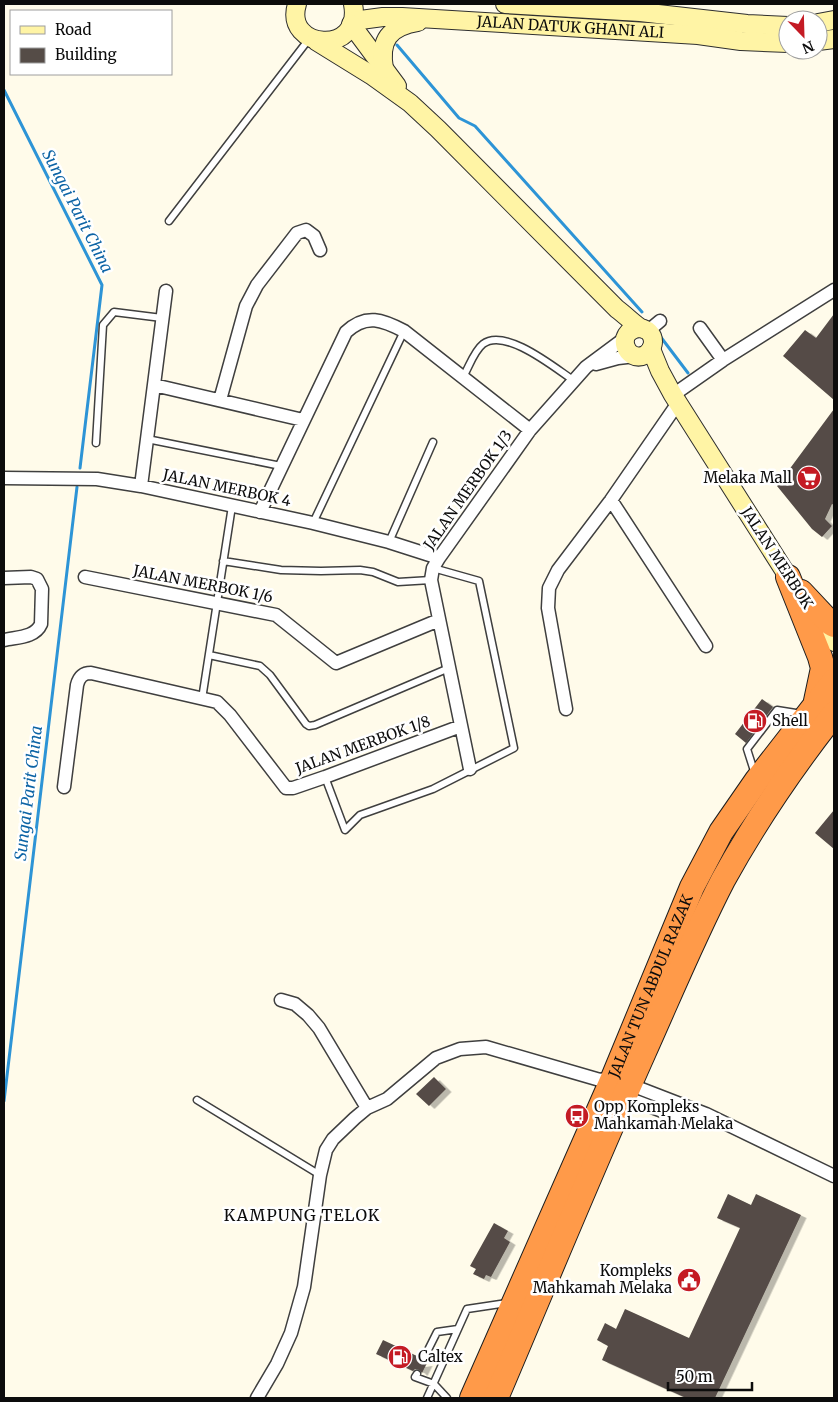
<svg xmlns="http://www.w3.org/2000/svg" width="838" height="1402" font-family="Merriweather,serif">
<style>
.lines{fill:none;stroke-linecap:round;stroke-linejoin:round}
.stream{stroke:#2d94d6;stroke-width:3}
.building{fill:#554c47;filter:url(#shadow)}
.lane-casing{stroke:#3f3f3f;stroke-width:9}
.street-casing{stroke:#3f3f3f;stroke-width:15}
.secondary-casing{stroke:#2e2e2e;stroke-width:20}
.highway-casing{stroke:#1d1d1d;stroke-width:26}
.lane{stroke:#fff;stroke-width:6}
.street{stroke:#fff;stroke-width:12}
.secondary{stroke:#fff4a5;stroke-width:18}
.highway{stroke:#ff9a49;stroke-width:24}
.labels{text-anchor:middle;stroke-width:5;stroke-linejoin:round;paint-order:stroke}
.street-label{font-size:15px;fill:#0c0c0c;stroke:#fff}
.poi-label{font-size:15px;fill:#0c0c0c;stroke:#fff;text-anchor:start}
.water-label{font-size:16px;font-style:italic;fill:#0d64a5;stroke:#fff}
.neighbourhood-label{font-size:16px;letter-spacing:1px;fill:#0c0c0c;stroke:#fff}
</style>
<defs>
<filter id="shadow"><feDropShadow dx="5.5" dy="3" stdDeviation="0" flood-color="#0004"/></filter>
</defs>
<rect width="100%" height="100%" fill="#fffbea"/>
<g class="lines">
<path class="stream" d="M397,45L459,118L475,126L642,312
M4,90L102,285L80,468
M660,336L688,373
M4,1101L77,487"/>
</g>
<path class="building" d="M834,314V400L783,356L805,330L816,338Z
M834,409V505L832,504L825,519L832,526L822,537L812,529L777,486Z
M762,699L773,707L746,743L735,734Z
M834,810V849L815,833Z
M434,1077L446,1089L429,1106L416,1094Z
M728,1194L751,1205L756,1194L801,1215L715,1398H686L602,1360L608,1346L597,1340L605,1323L616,1329L625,1309L689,1338L740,1228L717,1218Z
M494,1223L508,1231L504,1238L510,1242L491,1277L486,1275L484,1279L473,1274L476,1269L470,1266Z
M383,1340L419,1357L418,1361L420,1364L427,1363L422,1373L419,1370L415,1369L413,1371L376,1354Z"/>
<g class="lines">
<g class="lane-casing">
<path id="lane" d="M169,221L309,39
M463,377C469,367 474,351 483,344C505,327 555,368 573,380
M147,439L281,466
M96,443L103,325L114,312L162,318
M313,523L404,331
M389,542L433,442
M223,561L281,570L321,571L360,570L373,572L398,582L431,580
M209,655L260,666L270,675L306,724L309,726L315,725L449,668
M202,699L232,506
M755,774L747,749L777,710L802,714
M325,777L345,830L360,815L433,789L514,748L479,581L433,568
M197,1100L320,1175
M423,1360L437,1332L458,1329
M417,1374L415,1377L434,1384L447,1398
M427,1398L467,1309L507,1303"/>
</g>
<g class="street-casing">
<path id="street" d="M700,328L723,360
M648,331L660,321
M596,364L618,358L635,356
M154,385L303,420
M673,395L723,360L834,290
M220,400L246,306L257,285L297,233L306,230L314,236L320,250
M4,478L97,479L141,486L313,523L389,542L439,558
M141,486L166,291
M611,500L706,646
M260,512L346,332C366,313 383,320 404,331L530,430
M85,577L276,615L336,663L439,620
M4,578L31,577L37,579L42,589L41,624C35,638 16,637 4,640
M566,709L548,608L549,588L558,570L611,500L678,403
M470,769L431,580L433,568L439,558L530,430L586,367L625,338
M64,787L77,685C79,677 83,673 91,673L217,702L230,715L286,788H293L325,777L461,726
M281,1000L295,1004L308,1015L319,1028L367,1108
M620,1095L683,1119L715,1122
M257,1398L277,1364L291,1333L304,1287L320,1175L326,1150L333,1139L355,1118L367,1108L387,1099L436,1058L460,1049L486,1047L600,1080L613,1078L706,1114L834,1176"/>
</g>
<g class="secondary-casing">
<g id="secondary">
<path d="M297,4C283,50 363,56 353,4"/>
<path d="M505,4L640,12L747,24L788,26"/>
<path id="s1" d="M353,21L383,17H402L698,35L741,41L788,43"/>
<path d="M818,23L834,20"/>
<path d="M351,24L397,86"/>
<path d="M316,41L371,75L410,103L438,129L617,309C625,315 631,321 639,327C642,329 646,329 649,332C656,339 653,351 645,355C626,364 614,331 639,328"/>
<path d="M818,41L834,39"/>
<path d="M384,69C379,40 389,27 418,22"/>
<path d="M651,349L660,371L673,395L794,586"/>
<path d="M817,617L834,642"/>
</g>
</g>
<g class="highway-casing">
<g id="highway">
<path d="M788,577L820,657L823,668L816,701"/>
<path d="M801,592L829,622L834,625"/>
<path id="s2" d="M472,1398L613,1078L692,887L721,832L757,780L834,681"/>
<path d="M496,1398C545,1283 593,1166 644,1052C670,994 694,936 723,880C755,822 793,766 834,714"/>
</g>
</g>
<use href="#lane" class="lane"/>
<use href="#street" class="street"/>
<use href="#secondary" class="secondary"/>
<use href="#highway" class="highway"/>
</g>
<defs>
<g id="supermarket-disc" transform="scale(1.25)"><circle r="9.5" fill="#c41b24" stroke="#fff"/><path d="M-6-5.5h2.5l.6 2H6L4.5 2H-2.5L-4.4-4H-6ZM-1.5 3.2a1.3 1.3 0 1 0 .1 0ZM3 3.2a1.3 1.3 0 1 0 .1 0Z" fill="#fff"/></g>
<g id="fuel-disc" transform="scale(1.25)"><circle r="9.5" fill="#c41b24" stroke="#fff"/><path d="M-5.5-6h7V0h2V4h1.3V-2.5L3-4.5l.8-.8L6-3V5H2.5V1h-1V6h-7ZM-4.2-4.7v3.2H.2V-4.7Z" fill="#fff"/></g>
<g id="bus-disc" transform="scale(1.25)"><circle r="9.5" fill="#c41b24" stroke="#fff"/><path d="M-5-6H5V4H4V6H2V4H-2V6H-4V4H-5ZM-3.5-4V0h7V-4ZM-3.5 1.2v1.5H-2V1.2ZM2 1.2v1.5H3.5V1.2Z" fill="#fff"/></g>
<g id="civic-disc" transform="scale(1.25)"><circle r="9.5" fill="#c41b24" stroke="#fff"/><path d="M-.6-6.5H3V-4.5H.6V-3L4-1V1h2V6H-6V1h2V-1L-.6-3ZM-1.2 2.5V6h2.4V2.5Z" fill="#fff"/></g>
</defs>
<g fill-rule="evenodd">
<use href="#supermarket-disc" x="809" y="478"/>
<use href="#fuel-disc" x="755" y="721"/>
<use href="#bus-disc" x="577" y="1116"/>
<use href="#civic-disc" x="689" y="1280"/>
<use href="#fuel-disc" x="400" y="1357"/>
</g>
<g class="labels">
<g class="street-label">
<text dy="5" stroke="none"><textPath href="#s1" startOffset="218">JALAN DATUK GHANI ALI</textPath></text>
<text transform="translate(227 488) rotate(12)" y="5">JALAN MERBOK 4</text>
<text transform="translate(468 490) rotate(-55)" y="5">JALAN MERBOK 1/3</text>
<text transform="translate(777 558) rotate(57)" y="5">JALAN MERBOK</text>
<text transform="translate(203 584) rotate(11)" y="5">JALAN MERBOK 1/6</text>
<text transform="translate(363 745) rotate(-20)" y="5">JALAN MERBOK 1/8</text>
<text dy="5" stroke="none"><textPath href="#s2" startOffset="449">JALAN TUN ABDUL RAZAK</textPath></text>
</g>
<g class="poi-label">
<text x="792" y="483" text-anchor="end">Melaka Mall</text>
<text x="772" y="726">Shell</text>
<text x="594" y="1112">Opp Kompleks<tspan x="594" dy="17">Mahkamah Melaka</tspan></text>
<text x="672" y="1276" text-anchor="end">Kompleks<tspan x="672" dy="17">Mahkamah Melaka</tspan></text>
<text x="418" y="1362">Caltex</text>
</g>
<g class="water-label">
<text transform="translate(78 211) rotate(63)" y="6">Sungai Parit China</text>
<text transform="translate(28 793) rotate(-83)" y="6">Sungai Parit China</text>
</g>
<g class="neighbourhood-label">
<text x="302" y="1221">KAMPUNG TELOK</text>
</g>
</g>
<rect width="838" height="1402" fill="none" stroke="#0c0c0c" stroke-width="10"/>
<rect x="10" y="10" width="162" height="65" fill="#ffffff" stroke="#9e9e9e"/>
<rect x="20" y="26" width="25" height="8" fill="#fff4a5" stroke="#9e9e9e"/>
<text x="55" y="35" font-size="15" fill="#0c0c0c">Road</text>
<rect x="20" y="48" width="25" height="15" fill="#554c47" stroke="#9e9e9e"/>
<text x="55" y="60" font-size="15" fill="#0c0c0c">Building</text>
<g transform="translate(803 35) rotate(157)"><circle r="24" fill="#ffffff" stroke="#9e9e9e"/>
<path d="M0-4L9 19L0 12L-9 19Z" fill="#c41b24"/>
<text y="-8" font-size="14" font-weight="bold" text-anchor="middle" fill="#0c0c0c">N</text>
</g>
<path d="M668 1382v8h84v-8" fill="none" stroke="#0c0c0c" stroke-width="2.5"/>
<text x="676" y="1382" font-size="15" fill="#0c0c0c" stroke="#ffffff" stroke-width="4" paint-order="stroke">50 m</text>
</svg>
